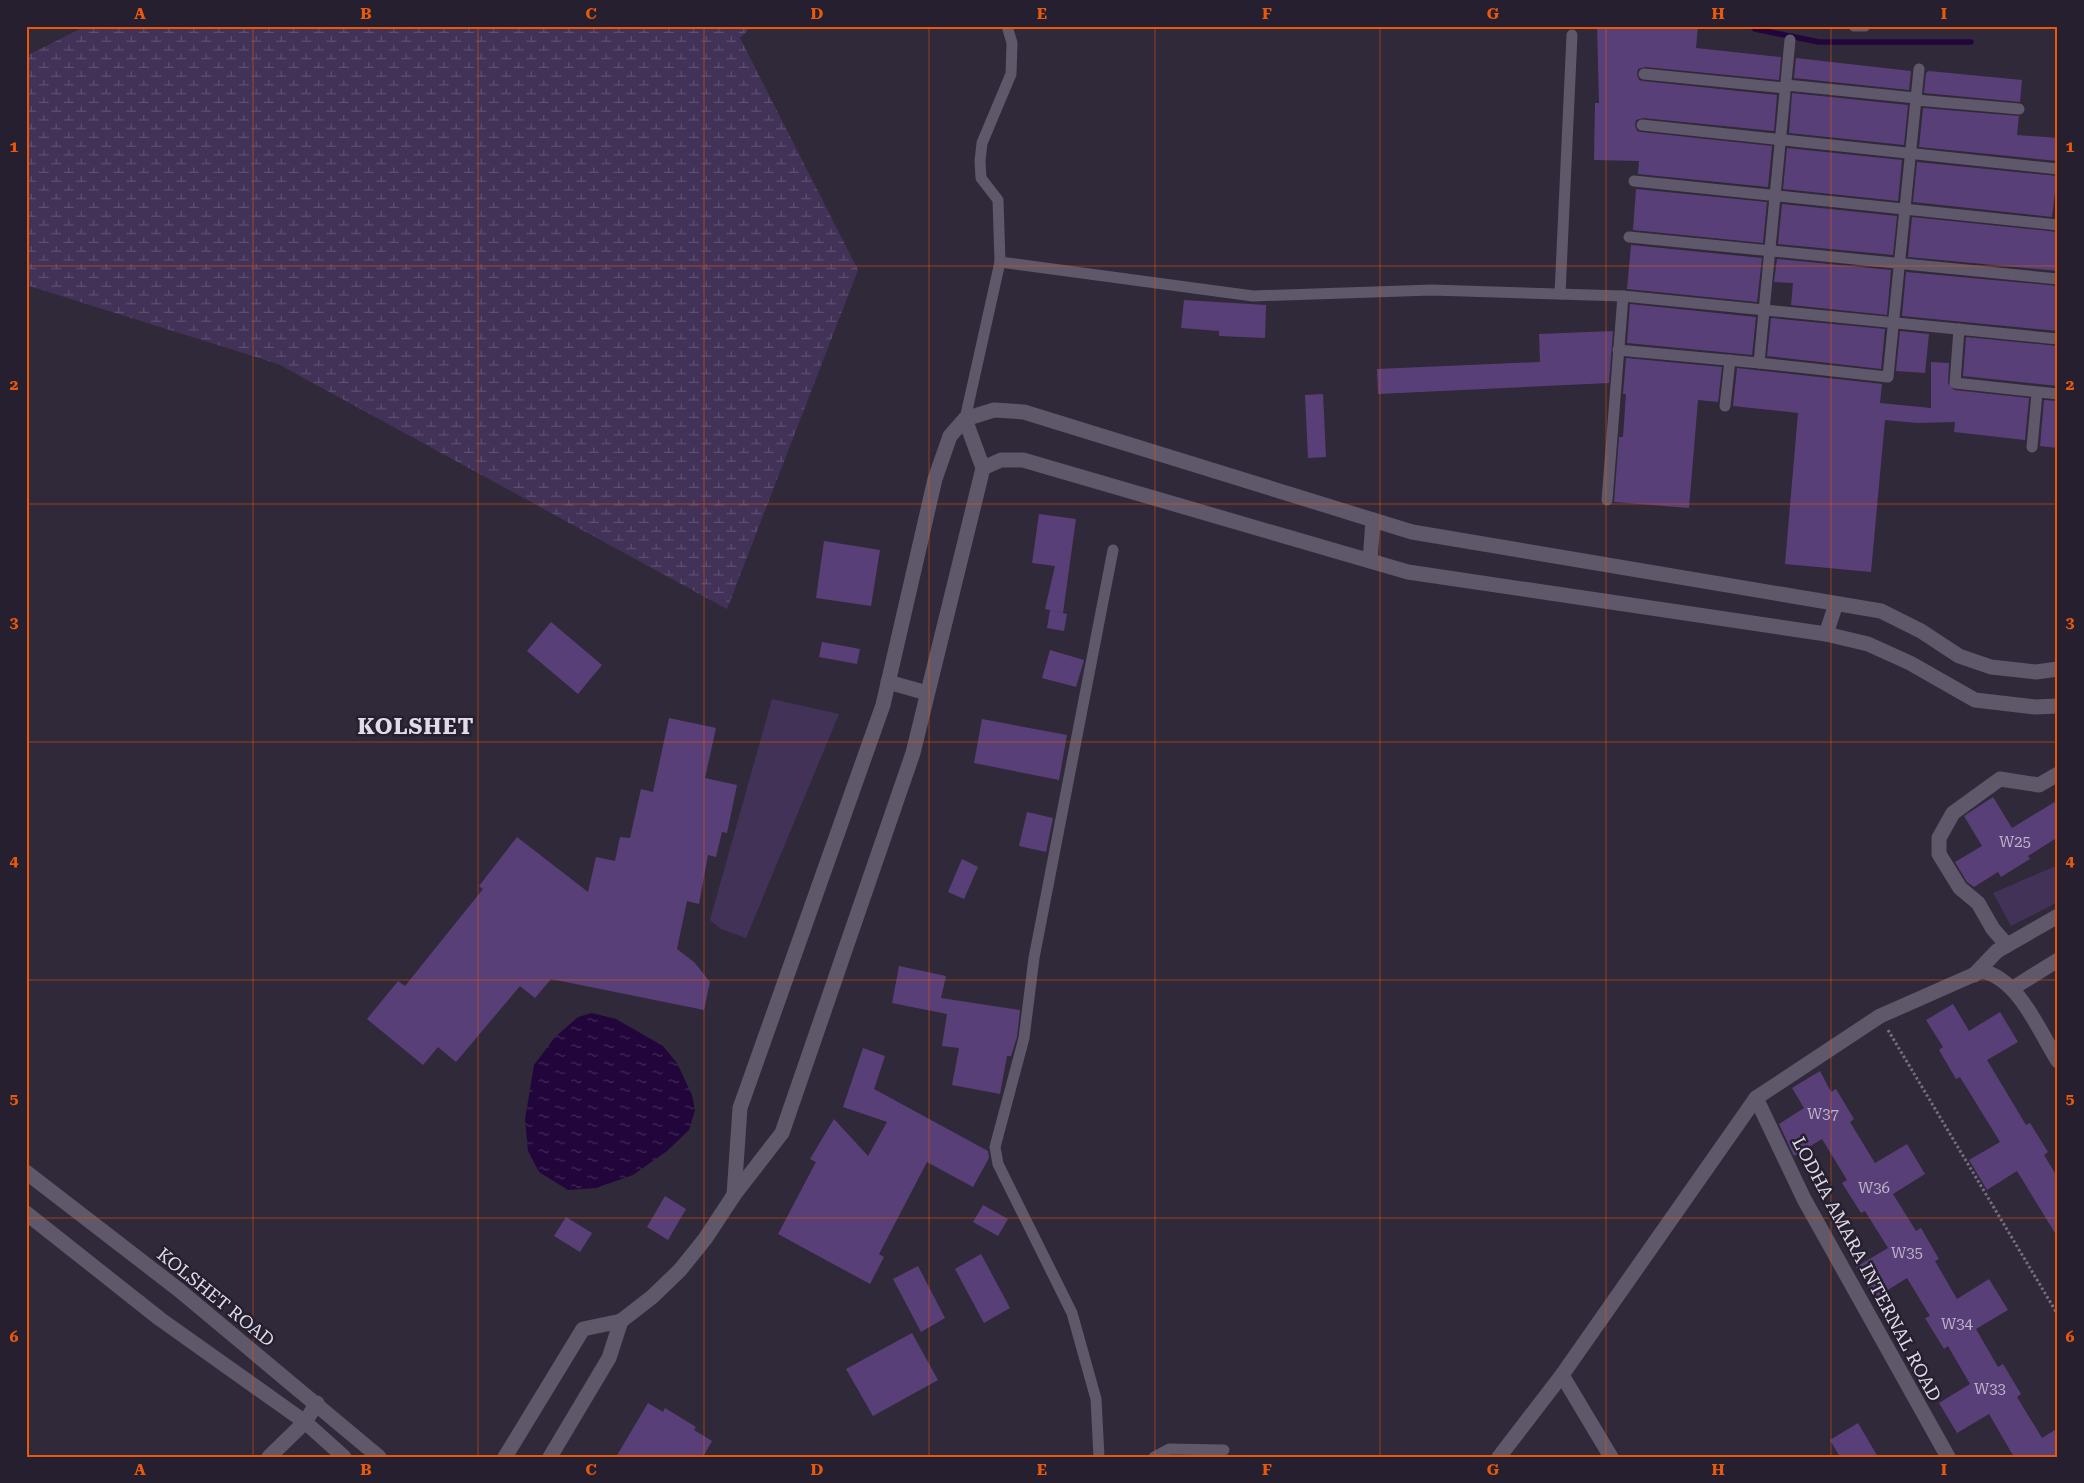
<svg xmlns="http://www.w3.org/2000/svg" width="2084" height="1483" viewBox="0 0 2084 1483" font-family="'Roboto Serif',serif">
	<defs>
		<pattern id="wetland-marsh" width="20" height="14" patternUnits="userSpaceOnUse" patternTransform="scale(1.25)"><rect width="20" height="14" fill="#423258"/><path d="M1 5h8M5 5V1M11 12h8M15 12V8" fill="none" stroke="#5d4f70"/></pattern>
		<pattern id="water-ripples" width="26" height="14" patternUnits="userSpaceOnUse" patternTransform="scale(1.25)"><rect width="26" height="14" fill="#22063b"/><path d="M2 4q2-2 4 0t4 0M15 11q2-2 4 0t4 0" fill="none" stroke="#422a57"/></pattern>
	</defs>
	<rect width="100%" height="100%" fill="#302939"/>
	<path fill="url(#wetland-marsh)" d="M86,26H752L740,38L858,270L727,609L278,364L26,285V56Z"/>
	<g fill="#423258">
		<path d="M772,699L839,714L746,938L721,929L710,920Z"/>
		<path d="M2058,865V902L2011,926L1993,893Z"/>
	</g>
	<path fill="url(#water-ripples)" d="M592,1013L616,1019L663,1046L677,1063L692,1095L695,1110L689,1130L667,1151L633,1175L596,1188L568,1190L539,1172L528,1151L525,1119L534,1065L555,1037L578,1017Z"/>
	<g fill="none" stroke-linecap="round" stroke-linejoin="round">
		<path stroke="#22063b" stroke-width="5.5" d="M1752,26L1755,29L1819,42H1971"/>
	</g>
	<g fill="#593f78">
		<path d="M1597,26H1698L1696,48L1781,57L1779,80L1645,67L1638,69L1637,74L1639,80L1643,81L1777,95L1774,131L1643,118L1636,120L1635,125L1637,131L1641,132L1772,146L1768,187L1638,174L1639,161L1594,160L1595,103H1599Z"/>
		<path d="M1796,58L1911,71L1909,90L1794,78Z"/>
		<path d="M1929,71L2022,80L2020,102L1924,93L1926,73Z"/>
		<path d="M1792,93L1908,105L1904,145L1789,133Z"/>
		<path d="M1923,108L2019,116L2017,135L2058,138V161L1919,147Z"/>
		<path d="M1787,148L1902,160L1898,201L1783,189Z"/>
		<path d="M1917,162L2057,176L2052,217L1913,202Z"/>
		<path d="M1636,189L1767,202L1763,243L1633,230Z"/>
		<path d="M1782,204L1897,216L1893,255L1778,244Z"/>
		<path d="M1912,217L2058,232V271L1908,257Z"/>
		<path d="M1631,245L1762,258L1757,302L1627,289Z"/>
		<path d="M1777,259L1891,270L1887,315L1791,305L1793,283L1774,282Z"/>
		<path d="M1906,272L2058,286V331L1902,316Z"/>
		<path d="M1184,300L1266,305L1265,338L1219,336V331L1181,328Z"/>
		<path d="M1630,304L1756,317L1752,355L1627,343Z"/>
		<path d="M1771,318L1885,329L1881,369L1767,356Z"/>
		<path d="M1613,331L1609,383L1378,394L1377,369L1540,362L1539,334Z"/>
		<path d="M1900,331L1929,334L1925,373L1896,371Z"/>
		<path d="M1966,337L2058,346V386L1963,376Z"/>
		<path d="M1626,358L1722,367L1718,402L1698,400L1689,508L1614,502L1619,437H1623L1626,394H1623Z"/>
		<path d="M1931,362L1949,363L1948,383L1954,390L2029,398L2025,440L1954,432L1955,422L1917,423L1885,420L1871,572L1785,564L1798,413L1733,406L1737,368L1882,384L1880,403L1931,408Z"/>
		<path d="M1323,394L1326,457L1308,458L1305,395Z"/>
		<path d="M2044,400L2058,401V448L2040,446Z"/>
		<path d="M1039,514L1076,519L1063,613L1045,609L1055,566L1032,563Z"/>
		<path d="M824,541L880,550L871,606L816,598Z"/>
		<path d="M1050,610L1067,614L1064,631L1047,628Z"/>
		<path d="M551,622L602,665L578,694L527,651Z"/>
		<path d="M822,642L860,649L857,664L819,657Z"/>
		<path d="M1050,650L1084,660L1076,687L1042,678Z"/>
		<path d="M669,718L716,728L705,778L737,785L727,833L722,832L716,857L708,855L699,904L687,901L677,949L694,962L710,982L704,1010L551,979L535,998L520,986L456,1062L438,1047L423,1065L367,1019L398,981L405,986L483,889L479,886L517,837L588,892L596,857L615,861L620,837L630,838L641,789L653,792Z"/>
		<path d="M982,719L1067,735L1059,780L974,763Z"/>
		<path d="M1993,797L2012,828L2058,800V837L2028,856L2030,859L2001,877L1998,872L1974,887L1967,882L1955,862L1982,846L1964,816Z"/>
		<path d="M1027,812L1053,818L1046,852L1019,846Z"/>
		<path d="M962,859L978,867L964,899L948,892Z"/>
		<path d="M899,966L946,976L941,998L1020,1010L1017,1037L1011,1056H1007L1000,1094L952,1085L959,1048L942,1046L947,1014L892,1003Z"/>
		<path d="M1953,1004L1969,1031L2000,1012L2018,1042L1987,1060L2026,1125L2030,1123L2048,1152L2044,1155L2058,1178V1238L2017,1171L1987,1190L1969,1160L2000,1142L1960,1077L1956,1079L1939,1050L1943,1047L1926,1020Z"/>
		<path d="M863,1048L885,1056L874,1089L988,1151L989,1158L973,1187L927,1162L879,1254L884,1257L870,1284L778,1234L816,1162L810,1159L834,1119L868,1156L887,1122L843,1107Z"/>
		<path d="M1820,1071L1831,1092L1836,1089L1854,1119L1850,1122L1875,1163L1907,1144L1925,1174L1893,1194L1916,1231L1921,1228L1939,1259L1935,1261L1957,1299L1989,1279L2008,1310L1976,1329L1998,1367L2003,1364L2021,1394L2017,1397L2042,1438L2058,1428V1457H2014L1989,1414L1957,1433L1939,1403L1970,1384L1948,1346L1944,1349L1925,1318L1930,1316L1907,1278L1875,1298L1856,1267L1888,1248L1865,1211L1861,1213L1842,1183L1847,1180L1822,1139L1794,1156L1779,1124L1804,1108L1792,1088Z"/>
		<path d="M665,1196L686,1209L668,1240L647,1227Z"/>
		<path d="M983,1205L1008,1219L998,1236L973,1222Z"/>
		<path d="M566,1217L592,1233L580,1252L554,1236Z"/>
		<path d="M981,1254L1010,1308L984,1323L955,1269Z"/>
		<path d="M918,1266L945,1318L921,1332L893,1279Z"/>
		<path d="M912,1333L938,1380L873,1416L846,1369Z"/>
		<path d="M648,1403L663,1412L665,1408L696,1427L694,1430L712,1441L703,1457H616Z"/>
		<path d="M1858,1423L1878,1457H1840L1830,1440Z"/>
	</g>
	<g fill="none" stroke-linecap="round" stroke-linejoin="round">
		<path stroke="#756f7d" stroke-width="3" stroke-dasharray="2.5 2.5" stroke-linecap="butt" d="M1888,1030L2058,1315"/>
		<g stroke="#5f576a" stroke-width="11">
			<path d="M1007,26L1012,43L1011,74L982,143L980,161L981,178L998,200L1000,262L1253,296L1432,290L1623,296L2058,339"/>
			<path d="M1854,26H1865"/>
			<path d="M1790,40L1759,363L1888,377L1919,69"/>
			<path d="M1644,74L1785,88"/>
			<path d="M1786,85L1916,98"/>
			<path d="M1916,100L2019,109"/>
			<path d="M1642,125L2058,169"/>
			<path d="M1634,181L2058,225"/>
			<path d="M1629,237L2058,279"/>
			<path d="M1560,294L1572,35"/>
			<path d="M1959,329L1955,383L2058,394"/>
			<path d="M1618,350L1759,363"/>
			<path d="M1725,406L1730,360"/>
			<path d="M965,419L1000,262"/>
			<path d="M2032,447L2037,393"/>
			<path d="M1607,500L1623,296"/>
			<path d="M1099,1457L1096,1399L1072,1313L998,1164L995,1147L1024,1038L1034,958L1113,550"/>
			<path d="M1154,1457L1169,1449L1224,1450"/>
		</g>
		<g stroke="#5f576a" stroke-width="15">
			<path d="M965,419L983,468"/>
			<path d="M1370,561L1373,520"/>
			<path d="M1826,634L1836,604"/>
			<path d="M888,682L927,693"/>
			<path d="M2007,945L1993,929L1978,903L1960,888L1939,854V838L1953,813L2000,779L2039,785L2058,774"/>
			<path d="M1974,975L1997,951L2058,916"/>
			<path d="M2013,988L2058,960"/>
			<path d="M1756,1098L1804,1199L1948,1457"/>
			<path d="M734,1195L740,1108L883,705L935,479L950,436L965,419L994,410L1024,412L1412,532L1881,611L1921,631L1959,656L1991,667L2036,672L2058,669"/>
			<path d="M1562,1375L1611,1457"/>
			<path d="M269,1457L305,1422L317,1403"/>
			<path d="M505,1457L583,1329L621,1321L652,1297L680,1270L705,1239L734,1195L782,1133L913,753L983,468L1001,460H1023L1408,572L1826,634L1868,644L1910,663L1975,700L2035,707L2058,706"/>
			<path d="M550,1457L609,1358L621,1321"/>
			<path d="M1499,1457L1562,1375L1756,1098L1880,1016L1982,971C2019,979 2039,1031 2058,1061"/>
		</g>
		<g stroke="#5f576a" stroke-width="15">
			<path d="M26,1172L179,1290L379,1457"/>
			<path d="M26,1213L160,1319L305,1422L344,1457"/>
		</g>
	</g>
	<path fill="none" stroke="#e8590c" stroke-width="1" stroke-opacity="0.55" d="M253,26V1457M478,26V1457M704,26V1457M929,26V1457M1155,26V1457M1380,26V1457M1606,26V1457M1831,26V1457M26,266H2058M26,504H2058M26,742H2058M26,980H2058M26,1218H2058"/>
	<g text-anchor="middle" dominant-baseline="central" stroke-width="5" stroke-linejoin="round" paint-order="stroke">
		<g font-size="15" fill="#beb5cb">
			<text x="2015" y="842">W25</text>
			<text x="1823" y="1114">W37</text>
			<text x="1874" y="1188">W36</text>
			<text x="1907" y="1253">W35</text>
			<text x="1957" y="1324">W34</text>
			<text x="1990" y="1389">W33</text>
		</g>
		<g font-size="18" fill="#e0dce7" stroke="#261f2f">
			<text transform="translate(1867 1269) rotate(62)">LODHA AMARA INTERNAL ROAD</text>
			<text transform="translate(216 1297) rotate(39)">KOLSHET ROAD</text>
		</g>
		<g font-size="22" font-weight="bold" letter-spacing="1" fill="#e0dce7" stroke="#261f2f">
			<text x="416" y="726">KOLSHET</text>
		</g>
	</g>
	<rect width="2084" height="1483" fill="none" stroke="#261f2f" stroke-width="55"/>
	<rect x="28" y="28" width="2028" height="1428" fill="none" stroke="#e8590c" stroke-width="2"/>
	<g font-size="16" text-anchor="middle" font-weight="bold" fill="#e8590c">
		<text x="140" y="19">A</text>
		<text x="366" y="19">B</text>
		<text x="591" y="19">C</text>
		<text x="817" y="19">D</text>
		<text x="1042" y="19">E</text>
		<text x="1267" y="19">F</text>
		<text x="1493" y="19">G</text>
		<text x="1718" y="19">H</text>
		<text x="1944" y="19">I</text>
		<text x="14" y="152">1</text>
		<text x="2070" y="152">1</text>
		<text x="14" y="390">2</text>
		<text x="2070" y="390">2</text>
		<text x="14" y="628">3</text>
		<text x="2070" y="628">3</text>
		<text x="14" y="866">4</text>
		<text x="2070" y="866">4</text>
		<text x="14" y="1104">5</text>
		<text x="2070" y="1104">5</text>
		<text x="14" y="1342">6</text>
		<text x="2070" y="1342">6</text>
		<text x="140" y="1475">A</text>
		<text x="366" y="1475">B</text>
		<text x="591" y="1475">C</text>
		<text x="817" y="1475">D</text>
		<text x="1042" y="1475">E</text>
		<text x="1267" y="1475">F</text>
		<text x="1493" y="1475">G</text>
		<text x="1718" y="1475">H</text>
		<text x="1944" y="1475">I</text>
	</g>
</svg>
